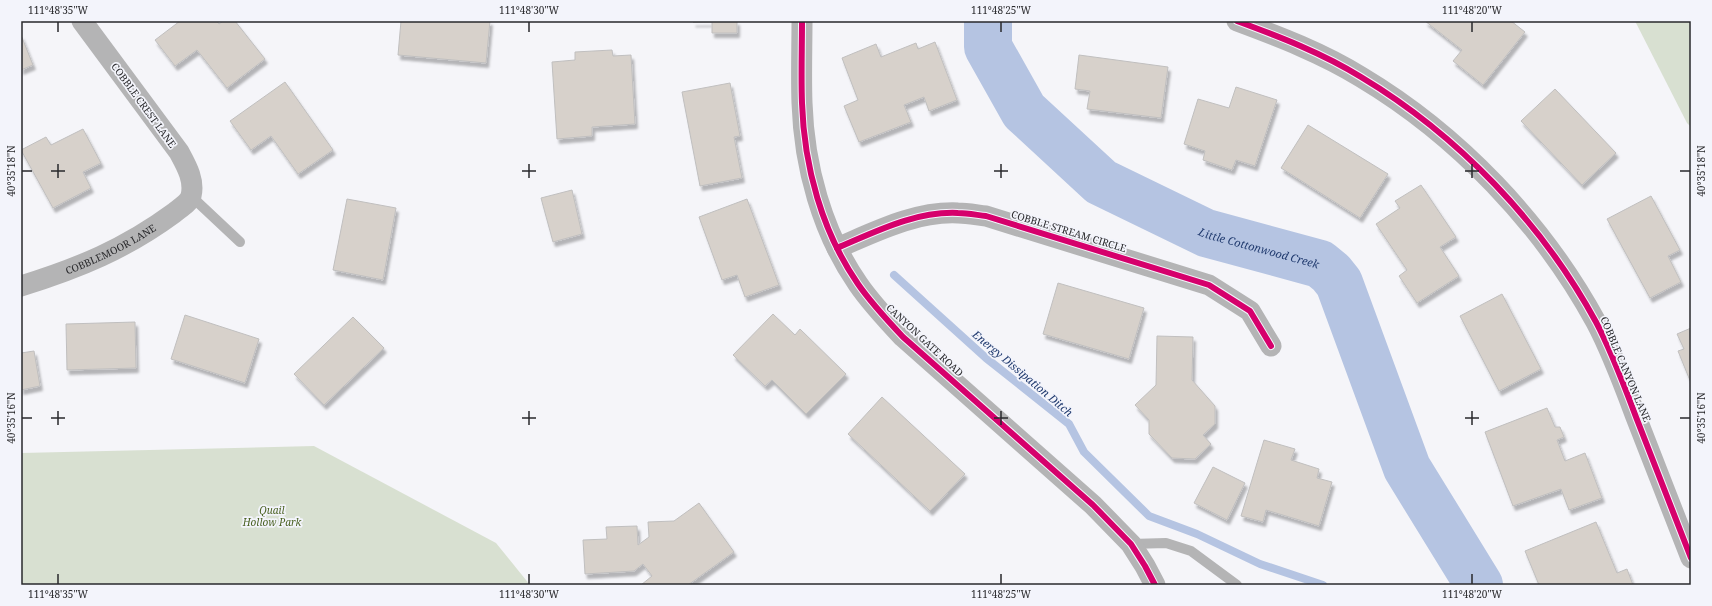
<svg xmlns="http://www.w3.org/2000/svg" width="1712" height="606" viewBox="0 0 1712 606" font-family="'Noto Serif',serif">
	<defs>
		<filter id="shadow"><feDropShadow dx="2.5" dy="4.5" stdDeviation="1" flood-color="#0004"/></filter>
	</defs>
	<rect width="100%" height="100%" fill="#f5f5f9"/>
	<g fill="#d8e0d1">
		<path d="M1635,21H1691V127L1687,123Z"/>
		<path d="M314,446L496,543L530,585H21V453Z"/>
	</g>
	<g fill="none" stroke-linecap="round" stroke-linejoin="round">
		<path stroke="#b5c4e2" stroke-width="8" d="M894,275L986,358L1069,424L1084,452L1149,516L1197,534L1260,564L1323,585"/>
		<path stroke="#b5c4e2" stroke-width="48" id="s1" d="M988,21V47L1024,111L1101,182L1206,233L1320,264L1331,273L1339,283L1407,468L1479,585"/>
	</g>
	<g fill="#d7d1cb" stroke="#c0bfbf" filter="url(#shadow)">
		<path d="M180,21H217L219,24L223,21H235L265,59L227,88L197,50L175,66L155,40Z"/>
		<path d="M401,21H490L486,63L398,55Z"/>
		<path d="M737,21V33H712V22H693Z"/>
		<path d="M1425,21H1511L1525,32L1483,85L1453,61L1462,50Z"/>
		<path d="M21,35L33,65L21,70Z"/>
		<path d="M935,42L957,100L929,111L924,97L904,105L911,122L859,142L844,106L858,100L842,58L876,44L881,57L916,43L918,49Z"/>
		<path d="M612,50L613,56L631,55L635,124L592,127V136L557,139L552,62L575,60V52Z"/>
		<path d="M1079,55L1168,67L1161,118L1087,109L1090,91L1075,89Z"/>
		<path d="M285,82L333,150L298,174L271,136L251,150L230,121Z"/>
		<path d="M730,83L740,136L734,137L742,178L700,186L682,92Z"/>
		<path d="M1236,87L1277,100L1255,166L1236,160L1232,170L1203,160L1205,151L1184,144L1198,99L1229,108Z"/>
		<path d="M1555,89L1616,153L1582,185L1521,121Z"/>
		<path d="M1308,125L1388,174L1360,218L1281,168Z"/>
		<path d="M83,129L101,163L83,172L91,188L53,208L21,150L46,137L51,145Z"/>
		<path d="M1421,185L1456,237L1440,247L1459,276L1417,303L1399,276L1407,270L1376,224L1400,208L1395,201Z"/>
		<path d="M572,190L582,234L553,242L541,198Z"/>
		<path d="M1651,196L1680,250L1668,256L1681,282L1650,298L1607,219Z"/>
		<path d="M347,199L396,208L383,280L333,270Z"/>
		<path d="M747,199L779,285L745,297L737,275L722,280L699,217Z"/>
		<path d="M1058,283L1144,308L1129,359L1043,334Z"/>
		<path d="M1502,294L1541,369L1499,391L1460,316Z"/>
		<path d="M773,314L795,335L800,329L846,374L806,414L772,380L765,386L733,355Z"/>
		<path d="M185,315L259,339L245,383L171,359Z"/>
		<path d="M353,317L384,348L324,405L294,374Z"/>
		<path d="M135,322L136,368L67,370L66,324Z"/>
		<path d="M1691,328V383L1678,351L1684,349L1677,334Z"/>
		<path d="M1157,336L1193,337L1192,380L1215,406V424L1203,435L1211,444L1195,459L1172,458L1149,434V420L1135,405L1156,385Z"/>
		<path d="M34,351L40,386L21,390V353Z"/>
		<path d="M882,397L965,474L930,511L848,434Z"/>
		<path d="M1547,408L1555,427H1560L1564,437L1557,440L1565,461L1585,453L1602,498L1569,510L1561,489L1513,506L1485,432Z"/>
		<path d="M1264,440L1295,449L1291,460L1319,469L1317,478L1332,482L1319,526L1266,510L1263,522L1241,516Z"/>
		<path d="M1213,467L1245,483L1227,520L1194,503Z"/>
		<path d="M699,503L734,552L688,585H641L652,576L643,564L634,571L585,574L583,540L607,539L606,527L637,526L638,545L649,537L648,522L674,521Z"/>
		<path d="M1596,522L1617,573L1627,569L1633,585H1539L1525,551Z"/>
	</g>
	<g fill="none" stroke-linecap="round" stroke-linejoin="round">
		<g stroke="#b4b4b5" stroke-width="10">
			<path d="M191,196L240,242"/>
			<path d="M1131,544L1166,543L1191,551L1237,585"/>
		</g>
		<g stroke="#b4b4b5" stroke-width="21">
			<path d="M802,21C802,48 801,76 802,103C804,166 822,232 858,284C871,303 887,320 903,337L1093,505L1131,544L1145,566L1155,585"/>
			<path d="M1237,21C1280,37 1322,53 1361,77C1458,135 1542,223 1596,322C1612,352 1624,385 1636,417C1654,464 1673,511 1691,558"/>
			<path d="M837,248C875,232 915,211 958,213C967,213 977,215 986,216L1209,285L1250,311L1271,346"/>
			<path id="s2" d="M21,286C79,268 125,249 174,213C180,208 189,203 191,196C195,180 186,165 179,152L82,21"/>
		</g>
		<g stroke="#f3f4fb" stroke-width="8">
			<g id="cycleway">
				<path d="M802,21C802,48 801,76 802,103C804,166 822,232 858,284C871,303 887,320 903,337L1093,505L1131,544L1145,566L1155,585"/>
				<path d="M1237,21C1280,37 1322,53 1361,77C1458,135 1542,223 1596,322C1612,352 1624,385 1636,417C1654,464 1673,511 1691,558"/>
				<path d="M837,248C875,232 915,211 958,213C967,213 977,215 986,216L1209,285L1250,311L1271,346"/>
			</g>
		</g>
		<use href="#cycleway" stroke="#d6006c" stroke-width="6"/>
	</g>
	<path fill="none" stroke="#29292c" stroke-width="1.5" d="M58,22V32M529,22V32M1001,22V32M1472,22V32M58,164V178M529,164V178M1001,164V178M1472,164V178M22,171H32M51,171H65M522,171H536M994,171H1008M1465,171H1479M1680,171H1690M58,411V425M529,411V425M1001,411V425M1472,411V425M22,418H32M51,418H65M522,418H536M994,418H1008M1465,418H1479M1680,418H1690M58,574V584M529,574V584M1001,574V584M1472,574V584"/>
	<g text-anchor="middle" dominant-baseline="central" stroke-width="3.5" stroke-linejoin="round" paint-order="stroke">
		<g font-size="10" fill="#29292c" stroke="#f3f4fb">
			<text transform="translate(144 105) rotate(54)">COBBLE CREST LANE</text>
			<text transform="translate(1069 231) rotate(17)">COBBLE STREAM CIRCLE</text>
			<text stroke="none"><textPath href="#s2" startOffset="97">COBBLEMOOR LANE</textPath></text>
			<text transform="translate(925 340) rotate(43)">CANYON GATE ROAD</text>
			<text transform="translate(1626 369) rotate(67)">COBBLE CANYON LANE</text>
		</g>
		<g font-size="10" font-style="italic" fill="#496121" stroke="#f3f4fb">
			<text x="272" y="510">Quail<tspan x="272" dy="12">Hollow Park</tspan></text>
		</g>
		<g font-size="11" font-style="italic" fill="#213b6f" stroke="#f3f4fb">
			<text stroke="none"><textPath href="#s1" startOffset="376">Little Cottonwood Creek</textPath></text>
			<text transform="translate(1023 373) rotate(40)">Energy Dissipation Ditch</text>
		</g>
	</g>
	<rect width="1712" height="606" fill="none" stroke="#f3f4fb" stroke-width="44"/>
	<rect x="22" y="22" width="1668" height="562" fill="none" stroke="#29292c" stroke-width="1.5"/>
	<g font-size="10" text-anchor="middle" fill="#29292c">
		<text x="58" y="14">111°48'35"W</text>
		<text x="529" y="14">111°48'30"W</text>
		<text x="1001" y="14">111°48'25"W</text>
		<text x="1472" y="14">111°48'20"W</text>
		<text transform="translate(11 171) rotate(-90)" y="4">40°35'18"N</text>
		<text transform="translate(1701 171) rotate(-90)" y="4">40°35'18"N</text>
		<text transform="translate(11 418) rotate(-90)" y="4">40°35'16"N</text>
		<text transform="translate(1701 418) rotate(-90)" y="4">40°35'16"N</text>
		<text x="58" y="598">111°48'35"W</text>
		<text x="529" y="598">111°48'30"W</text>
		<text x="1001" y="598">111°48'25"W</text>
		<text x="1472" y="598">111°48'20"W</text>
	</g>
</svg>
